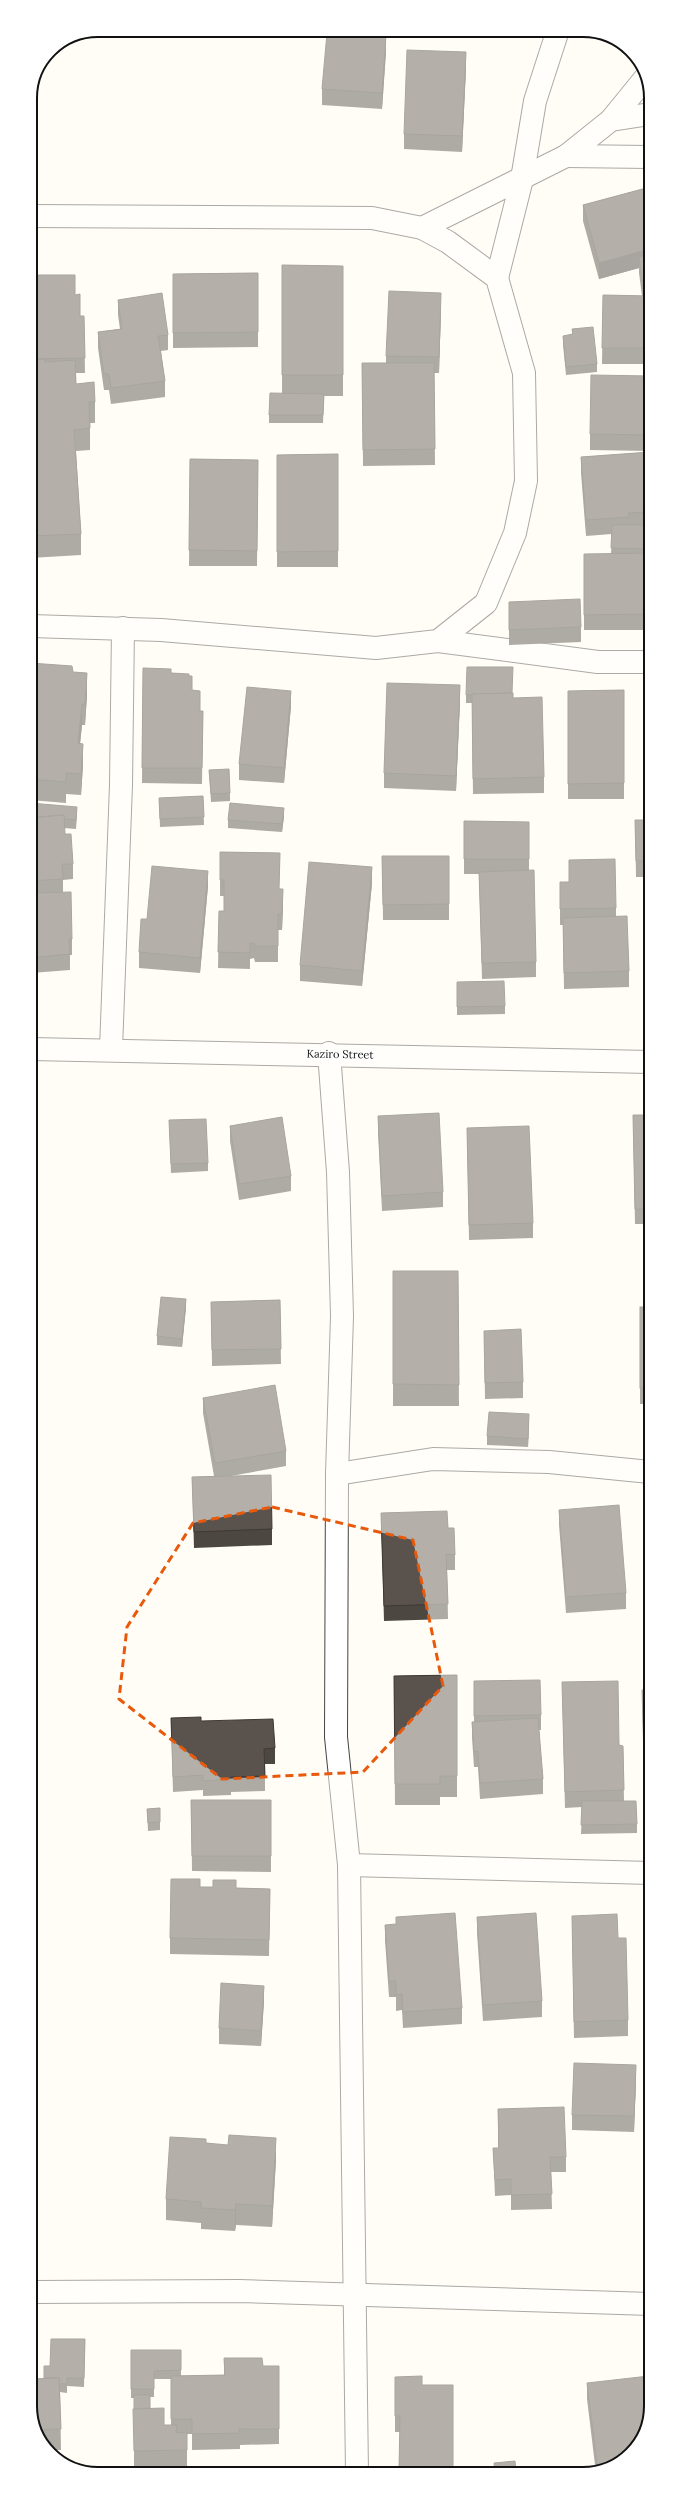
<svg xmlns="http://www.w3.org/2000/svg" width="681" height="2504" viewBox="0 0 681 2504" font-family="Lora,serif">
	<rect width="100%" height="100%" fill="#fffdf5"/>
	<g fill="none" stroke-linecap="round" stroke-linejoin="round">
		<g stroke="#444" stroke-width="24">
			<g id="minor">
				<path d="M611,120L650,114"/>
				<path d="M566,156L650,157"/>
				<path d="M30,216L372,218L422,228L448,242L497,278L524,373L526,481L515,533L486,603L438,641L376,648L161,630L30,626"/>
				<path d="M422,228L566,156L611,120L646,77"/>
				<path d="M497,278L522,179L535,101L558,30"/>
				<path d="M438,641L598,662H650"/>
				<path d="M31,1049L650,1062"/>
				<path d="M111,1049L121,785L123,628"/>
				<path d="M329,1053L338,1172L342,1316L337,1474L336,1737L349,1865L357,2473"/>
				<path d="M337,1474L433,1459L549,1462L650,1472"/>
				<path d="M349,1865L651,1873"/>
				<path d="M31,2292L239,2291L651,2304"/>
			</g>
		</g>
		<use href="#minor" stroke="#fff" stroke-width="22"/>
	</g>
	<g fill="#4d4742" fill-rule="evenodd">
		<path d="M386,51L382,109L322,105V89Z"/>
		<path d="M466,68L462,152L404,149V134Z"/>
		<path d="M650,187V364H602L603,295L642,296L639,273V268L599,279L583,221V205Z"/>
		<path d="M282,265L343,266V396H324L323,423H269V415L282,394Z"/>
		<path d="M258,273V347L173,348V274Z"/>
		<path d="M30,275L75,295L80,316H84L85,373H76V384L95,402V423H90V450L76,451L81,534V555L30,558Z"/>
		<path d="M118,300L168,335V350L161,351L165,381V397L111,404L109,390H104L98,348V332L120,329L118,315Z"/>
		<path d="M441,308L439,373H434L435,465L363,466L362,363H386V356Z"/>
		<path d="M572,329L597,364V372L566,375L563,344V336L572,335Z"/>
		<path d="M650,376V451L590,450V434Z"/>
		<path d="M650,452V630H584V554H611L612,534L586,536L581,473V457Z"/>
		<path d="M338,454V567H277V455Z"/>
		<path d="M190,459L258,460L257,566H189Z"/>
		<path d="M509,602L581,627V642L509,645Z"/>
		<path d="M30,663L73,672L87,695L85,725H82L80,743L83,765L81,795L66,794V803L30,800Z"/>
		<path d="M143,668L189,676L192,690L200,711H203L202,784L142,783Z"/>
		<path d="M624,690V799H568V691Z"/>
		<path d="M512,693L513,698L544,777V793L473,794L472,703H466V695Z"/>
		<path d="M460,701L456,791L384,788V773Z"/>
		<path d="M291,706L284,783L239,780V764Z"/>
		<path d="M209,770L230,793V801L211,802Z"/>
		<path d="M203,796L204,825L160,827L159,798Z"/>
		<path d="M30,803L77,816L76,829L64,828L65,834L73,864V879L63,880V892L72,939V955H70V970L31,973Z"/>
		<path d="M284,816L282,832L228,828V820Z"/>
		<path d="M635,820H650V877H636Z"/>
		<path d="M464,821L529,822V870L536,962V977L482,979L479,874H464Z"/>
		<path d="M220,852L280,853L279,889L283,905L282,930H278V962H255L254,958L250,959V969L218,968L219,911H224V896H220Z"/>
		<path d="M382,856H449V920H383Z"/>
		<path d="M560,882L616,908V916L629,971V987L564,989L563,925H560Z"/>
		<path d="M372,883L362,986L300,981V965Z"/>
		<path d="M650,884V983L644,982V967Z"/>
		<path d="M208,886L200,973L139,968V952L147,919Z"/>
		<path d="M457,982L505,1006V1014L457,1015Z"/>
		<path d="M633,1115H650V1224H635Z"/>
		<path d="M378,1116L443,1192V1207L382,1211L378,1132Z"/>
		<path d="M169,1120L208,1163V1171L171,1173Z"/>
		<path d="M230,1126L291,1176V1191L239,1200L230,1141Z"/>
		<path d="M467,1128L533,1223V1238L469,1240Z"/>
		<path d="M393,1271H458L459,1406H393Z"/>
		<path d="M280,1300L281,1364L212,1366L211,1302Z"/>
		<path d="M186,1307L182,1347L157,1345V1336Z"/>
		<rect x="640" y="1307" width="10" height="97"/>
		<path d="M484,1331L523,1382V1398L485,1399Z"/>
		<path d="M203,1398L286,1451V1466L231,1476L272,1529V1545L194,1548L192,1477L214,1476L203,1413Z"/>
		<path d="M529,1422L528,1447L487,1445V1436Z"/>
		<path d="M559,1510L626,1593V1609L566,1613L559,1525Z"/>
		<path d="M381,1513L448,1528L455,1555V1570H447L448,1619L384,1621Z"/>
		<path d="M651,1573V1638L644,1637V1621Z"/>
		<path d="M457,1675V1797H440V1805H395L394,1676Z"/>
		<path d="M474,1681L541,1715V1730H539L543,1779V1794L480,1799L478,1767H474L472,1737V1722H474Z"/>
		<path d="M562,1682L619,1745L623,1746L624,1801L637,1824V1833L581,1834L582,1807L565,1808Z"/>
		<path d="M642,1690H651V1808H645Z"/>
		<path d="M171,1718L201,1721L275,1748V1764H265V1791L231,1792V1795L203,1796V1790L173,1792Z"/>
		<path d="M191,1800H271V1872L192,1871Z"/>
		<path d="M160,1808V1830L148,1831L147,1809Z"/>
		<path d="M200,1887L270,1889L269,1956L170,1954V1938Z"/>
		<path d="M648,1897H651V2068L646,2069V2001H651Z"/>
		<path d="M572,1916L618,1938L628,2020V2036L574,2038Z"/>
		<path d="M477,1917L542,2001V2017L483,2021L477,1933Z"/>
		<path d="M385,1925L462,2008V2024L403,2028L402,2010L396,2011V1997H389L385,1940Z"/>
		<path d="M264,2001L261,2046L219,2044V2028Z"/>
		<path d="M636,2080L634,2132L572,2130V2115Z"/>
		<path d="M498,2109L566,2157V2172H551L552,2209L511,2210V2195L495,2196L493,2148H498Z"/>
		<path d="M206,2143L276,2159L272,2227L236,2225L235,2231L201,2229V2223L166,2220V2199Z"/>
		<path d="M85,2339L84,2387L67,2386V2393L60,2392L61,2450H49L31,2420L44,2378L50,2366Z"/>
		<path d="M131,2350H181V2376L224,2375V2358L263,2366H279V2444L240,2445V2449L192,2450V2434H187V2466L134,2467V2398H131ZM154,2379H171V2425H164L150,2408V2397H154Z"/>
		<path d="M395,2377L422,2385H453V2473H399L400,2432H395Z"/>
		<path d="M587,2383L634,2451L597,2473H596L587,2399Z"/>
	</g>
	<g fill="#3f3936">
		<path d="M386,35V51L382,109V93Z"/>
		<path d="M466,52V68L462,152V136Z"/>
		<path d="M650,249V265L639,257V268L599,279V263Z"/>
		<path d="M441,293V308L439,373V357Z"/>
		<path d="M87,673V695L85,725V704Z"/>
		<path d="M460,685V701L456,791V776Z"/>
		<path d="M291,691V706L284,783V768Z"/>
		<path d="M82,704V725L78,764V743Z"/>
		<path d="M83,744V765L81,795V774Z"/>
		<path d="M284,808V816L282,832V824Z"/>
		<path d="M372,867V883L362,986V971Z"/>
		<path d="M208,871V886L200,973V958Z"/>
		<path d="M283,889V905L282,930V914Z"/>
		<path d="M186,1299V1307L182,1347V1339Z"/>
		<path d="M529,1414V1422L528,1447V1439Z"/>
		<path d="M264,1986V2001L261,2046V2031Z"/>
		<path d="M636,2065V2080L634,2132V2116Z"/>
		<path d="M276,2138V2159L272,2227V2206Z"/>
		<path d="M236,2204V2225L235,2231V2210Z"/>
	</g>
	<g fill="#5a524d" stroke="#3f3936">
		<path d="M344,32L386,35L382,93L322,89L327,33Z"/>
		<path d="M407,50L466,52L462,136L404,134Z"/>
		<path d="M650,187V249L599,263L583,205Z"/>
		<path d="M650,256V286L643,287L639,257Z"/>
		<path d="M282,265L343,266V375H282Z"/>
		<path d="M258,273V332L173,333V274Z"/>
		<path d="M30,275H75V295L80,294V316H84L85,358L30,359Z"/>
		<path d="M389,291L441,293L439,357L386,356Z"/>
		<path d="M162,293L168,335L158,336L165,381L111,388L109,374H104L98,332L122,329L118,300Z"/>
		<path d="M603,295L650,296V348H602Z"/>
		<path d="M593,327L597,364L566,367L563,336L573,334L572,329Z"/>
		<path d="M45,359V362L75,360L76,384L94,382L95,402H89L90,428L74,430L81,534L30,536V360Z"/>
		<path d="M362,363H434L435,449L363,450Z"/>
		<path d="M591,375L650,376V435L590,434Z"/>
		<path d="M270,393L324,394L323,415H269Z"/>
		<path d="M650,452V512L628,513L629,517L586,520L581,457Z"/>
		<path d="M338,454V551L277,552V455Z"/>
		<path d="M190,459L258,460L257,551L189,550Z"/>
		<path d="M612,525H650V549L611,548Z"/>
		<path d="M650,553V614L584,615V554Z"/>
		<path d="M580,599L581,627L509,630V602Z"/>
		<path d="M30,663L72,666L73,672L87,673L85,704H82L78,743L83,744L81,774L66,773V782L30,779Z"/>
		<path d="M467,667H513L512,693L472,694V695H466Z"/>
		<path d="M143,668L171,669V673L189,674V676H192V690L200,691V711H203L202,768H142Z"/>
		<path d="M387,683L460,685L456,776L384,773Z"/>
		<path d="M247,687L291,691L284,768L239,764Z"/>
		<path d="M624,690V783L568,784V691Z"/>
		<path d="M513,693V698L542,697L544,777L473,779L472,694Z"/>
		<path d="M648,697H650V783Z"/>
		<path d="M229,769L230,793L211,794L209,770Z"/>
		<path d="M203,796L204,817L160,819L159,798Z"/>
		<path d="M30,803L77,807L76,820L64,819V815L37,817H30Z"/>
		<path d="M230,803L284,808L282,824L228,820Z"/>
		<path d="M64,815L65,834H71L73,864H62L63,879L30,881V818Z"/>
		<path d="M635,820H650V861H636Z"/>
		<path d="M464,821L529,822V859H464Z"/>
		<path d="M220,852L280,853L279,889H283L282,914H278V946H255L254,943H250V953L218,952L219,911H224V880H220Z"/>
		<path d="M382,856H449V904L383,905Z"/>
		<path d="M615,859L616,908L560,909V882H569V860Z"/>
		<path d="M309,862L372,867L362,971L300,965Z"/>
		<path d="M152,866L208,871L200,958L139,952L141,919H147Z"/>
		<path d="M534,870L536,962L482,963L479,872Z"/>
		<path d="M646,884H650V967H644Z"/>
		<path d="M71,892L72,939H69L70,954L30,958V893Z"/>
		<path d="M627,916L629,971L564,973L563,918Z"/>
		<path d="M504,981L505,1006L457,1007V982Z"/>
		<path d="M439,1113L443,1192L382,1196L378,1116Z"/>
		<path d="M633,1115H650V1209H635Z"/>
		<path d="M282,1117L291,1176L239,1184L230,1126Z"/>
		<path d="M206,1119L208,1163L171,1164L169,1120Z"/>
		<path d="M529,1126L533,1223L469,1225L467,1128Z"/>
		<path d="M393,1271H458L459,1385L393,1384Z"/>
		<path d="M161,1297L186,1299L182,1339L157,1336Z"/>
		<path d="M280,1300L281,1349L212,1350L211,1302Z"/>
		<rect x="640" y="1307" width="10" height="81"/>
		<path d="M521,1329L523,1382L485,1383L484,1331Z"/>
		<path d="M275,1385L286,1451L215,1463L203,1398Z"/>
		<path d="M489,1412L529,1414L528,1439L487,1436Z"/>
		<path d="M271,1475L272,1529L194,1532L192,1477Z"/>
		<path d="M619,1505L626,1593L566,1597L559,1510Z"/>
		<path d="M447,1511L448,1528H454L455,1555L446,1554L448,1604L384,1606L381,1513Z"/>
		<path d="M651,1573V1622L644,1621Z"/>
		<path d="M457,1675V1776H440V1784H395L394,1676Z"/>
		<path d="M540,1680L541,1715L474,1716V1681Z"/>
		<path d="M618,1681L619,1745L623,1746L624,1790L565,1792L562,1682Z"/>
		<path d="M642,1690H651V1792H645Z"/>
		<path d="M201,1717V1721L273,1719L275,1748L264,1749L265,1776L231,1777V1779L203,1781V1775L173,1777L171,1718Z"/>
		<path d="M538,1718L543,1779L480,1783L478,1751L474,1752L472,1722Z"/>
		<path d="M191,1800H271V1856H192Z"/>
		<path d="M582,1801H636L637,1824L581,1825Z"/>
		<path d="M160,1808V1822L148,1823L147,1809Z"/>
		<path d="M171,1879H200V1887H213V1880H236V1888L270,1889L269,1940L170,1938Z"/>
		<path d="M648,1897H651V1987Z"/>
		<path d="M455,1913L462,2008L403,2012L402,1994L396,1995V1981H389L385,1925L396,1924V1917Z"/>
		<path d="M536,1913L542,2001L483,2005L477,1917Z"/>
		<path d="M617,1914L618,1938H626L628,2020L574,2022L572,1916Z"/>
		<path d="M221,1983L264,1986L261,2031L219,2028Z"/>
		<rect x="646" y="2001" width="5" height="52"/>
		<path d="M574,2063L636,2065L634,2116L572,2115Z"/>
		<path d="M564,2107L566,2157H550L552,2194L511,2195V2179L495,2180L493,2148H499L498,2109Z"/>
		<path d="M229,2135L276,2138L272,2206L236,2204L235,2210L201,2208V2202L166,2199L170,2137L206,2139V2143L228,2145Z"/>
		<path d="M51,2339H85L84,2378H67V2384H59V2378H44V2366H50Z"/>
		<path d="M131,2350H181V2370L154,2371V2389H131Z"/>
		<path d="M224,2358H262L263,2366H279V2429H239L240,2433L192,2434V2419H171V2376L225,2375Z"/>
		<path d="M422,2376V2385H453V2471H399L400,2416H395V2377Z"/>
		<path d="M649,2376L651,2390V2407L634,2451L598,2472L587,2383Z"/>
		<path d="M59,2378L61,2429L37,2430L31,2420V2379Z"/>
		<path d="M134,2395H150V2408L134,2409Z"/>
		<path d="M164,2408V2425H177L176,2433L187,2432V2450L134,2451L133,2409Z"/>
		<path d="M515,2461L516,2473H495L494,2463Z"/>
	</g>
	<path d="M0 0H681V2504H0ZM272,1507L413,1540L443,1686L363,1772L222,1779L119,1699L127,1627L193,1523Z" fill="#fffdf5" fill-opacity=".55" fill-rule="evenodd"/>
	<path fill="none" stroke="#e8590c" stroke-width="3" stroke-dasharray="8 5" stroke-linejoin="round" d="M272,1507L413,1540L443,1686L363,1772L222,1779L119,1699L127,1627L193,1523Z"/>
	<g text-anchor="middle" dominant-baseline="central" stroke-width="4" stroke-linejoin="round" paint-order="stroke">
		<g font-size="11" fill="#111" stroke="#fff">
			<text transform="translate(340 1054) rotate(1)">Kaziro Street</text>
		</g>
	</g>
	<path d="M0 0H681V2504H0ZM98 37H583A61 61 0 0 1 644 98V2406A61 61 0 0 1 583 2467H98A61 61 0 0 1 37 2406V98A61 61 0 0 1 98 37Z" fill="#fff" fill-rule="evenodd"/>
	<path fill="none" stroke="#111" stroke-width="2" d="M98 37H583A61 61 0 0 1 644 98V2406A61 61 0 0 1 583 2467H98A61 61 0 0 1 37 2406V98A61 61 0 0 1 98 37Z"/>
</svg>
